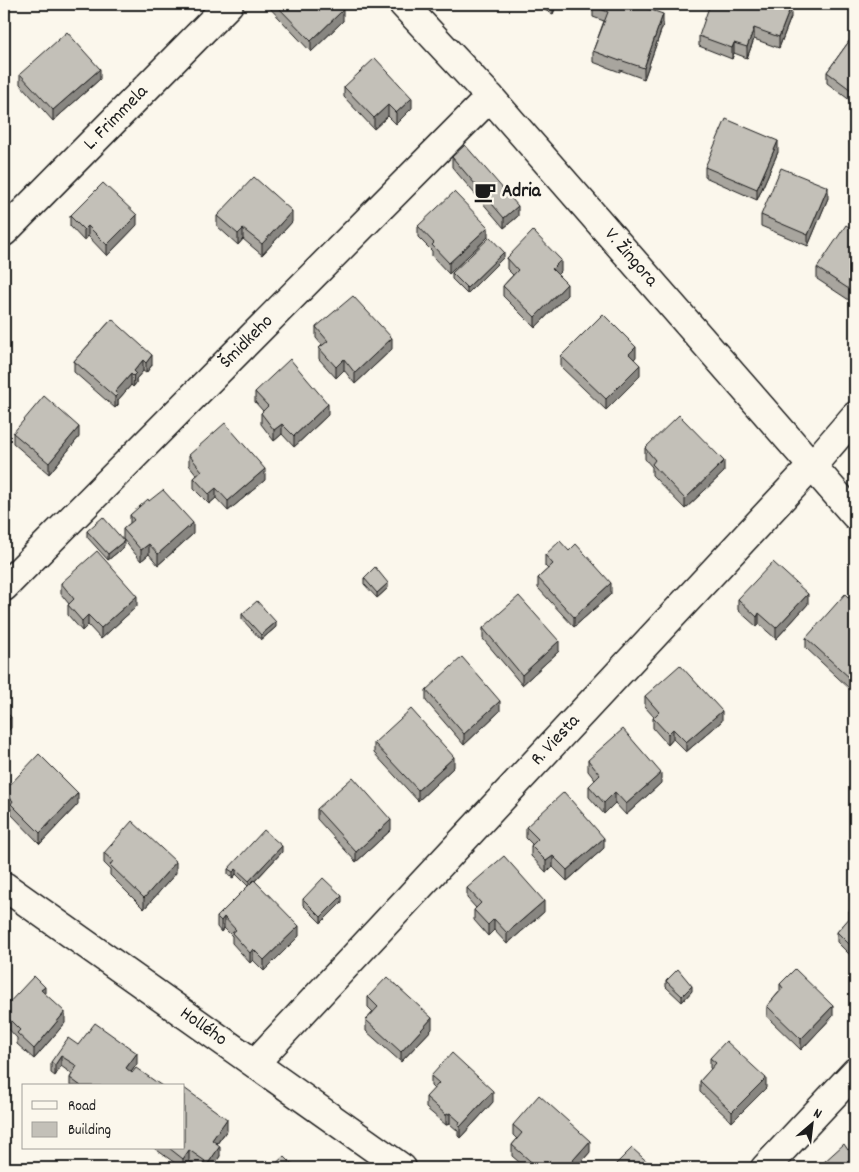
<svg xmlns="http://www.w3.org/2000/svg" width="859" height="1172" viewBox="0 0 859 1172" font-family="Dekko,sans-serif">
	<rect width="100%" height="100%" fill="#fbf7ec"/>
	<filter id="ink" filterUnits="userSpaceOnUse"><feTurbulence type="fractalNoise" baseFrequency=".02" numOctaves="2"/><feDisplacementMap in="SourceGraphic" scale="10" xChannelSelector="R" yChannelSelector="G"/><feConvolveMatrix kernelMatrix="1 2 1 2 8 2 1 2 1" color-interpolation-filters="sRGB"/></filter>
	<g filter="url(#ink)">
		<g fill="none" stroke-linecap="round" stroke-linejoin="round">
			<g stroke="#1c1c1c" stroke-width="31">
				<g id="minor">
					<path id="s1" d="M403,4L490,97L855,515"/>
					<path id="s2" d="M4,232L229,4"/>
					<path id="s3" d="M4,587L490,97"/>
					<path id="s4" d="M4,886L402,1168"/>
					<path id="s5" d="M255,1063L812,466L855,416"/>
					<path d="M765,1168L855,1072"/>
				</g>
			</g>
			<use href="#minor" stroke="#fbf7ec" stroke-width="28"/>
		</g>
		<g fill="#a8a59e" stroke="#1c1c1c">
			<path d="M266,4H337L343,21L311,52Z"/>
			<path d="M523,4H557L553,14L531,4L529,6Z"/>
			<path d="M593,6L663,25L644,79L620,70V72L593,62V51L604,21L593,17Z"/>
			<path d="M791,17L779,48L754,39L747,58L734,53L732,59L699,46V36Z"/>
			<path d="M855,33V104L827,83V72Z"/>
			<path d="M20,74L100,79L53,121L20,84Z"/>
			<path d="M344,87L412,108L396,124L388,116L374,129L344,97Z"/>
			<path d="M778,152L757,200L705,177V167Z"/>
			<path d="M452,157L518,216L504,228L452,167Z"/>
			<path d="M828,198L808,246L761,226V215Z"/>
			<path d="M70,216L137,225L107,256L88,236L84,241L70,226Z"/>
			<path d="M217,216L292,222L262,255L243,239L238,245L217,226Z"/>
			<path d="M418,226L488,237L449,274L432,256V251L418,237Z"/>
			<path d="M855,231V304L817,279V268Z"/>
			<path d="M504,257L467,294L452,279V273Z"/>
			<path d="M507,258L561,271L557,274L567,295L535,328L503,296V286L513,275L507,269Z"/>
			<path d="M112,319L152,365L146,373L143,371L136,379V383L133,387L131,385L118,400V405L115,408L74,372V361Z"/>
			<path d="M316,327L392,349L355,384L344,370L336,378L319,359V348L322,345L316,338Z"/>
			<path d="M561,356L636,357L634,359L640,376L606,410L561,367Z"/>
			<path d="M255,392L328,415L294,447L282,434L274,441L261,424V413L263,411L255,402Z"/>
			<path d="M13,433L79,437L49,474L13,443Z"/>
			<path d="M645,448L724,472L685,509L652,475V467L645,459Z"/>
			<path d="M189,455L265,480L228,511L216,498L209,504L194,489V478L197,475L189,465Z"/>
			<path d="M149,501L193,534L158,565L149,554L141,561L123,539V529L130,523V515Z"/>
			<path d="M87,531L124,547L108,560L87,537Z"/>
			<path d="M569,551L611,594L574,627L538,588V578L548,569L545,566V555Z"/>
			<path d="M364,578L388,588L377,598L364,584Z"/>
			<path d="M61,583L137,606L101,639L88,625L82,631L68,615V605L69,604L61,594Z"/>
			<path d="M738,599L808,604L776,639L759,624L757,627L738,610Z"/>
			<path d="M855,604V685L851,690L806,648V638Z"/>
			<path d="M242,614L276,627L261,640L242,619Z"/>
			<path d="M483,628L559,651L522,685L483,639Z"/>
			<path d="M426,690L500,711L464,745L426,701Z"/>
			<path d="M645,696L722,721L686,752L673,739L668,745L653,728V718L654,717L645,707Z"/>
			<path d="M374,743L454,767L418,801L374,753Z"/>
			<path d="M588,760L661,783L626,815L615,803L604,814L589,797V786L595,780L588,771Z"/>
			<path d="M4,790L78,804L40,844L11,814V809L4,801Z"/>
			<path d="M317,809L391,830L356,862L317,819Z"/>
			<path d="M526,827L604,848L567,881L553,867L546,872L531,856V846L532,844L526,838Z"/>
			<path d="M282,852L255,881L299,936L264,971L253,960L250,963L232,943V936L224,928L221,932L217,927V917L248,886L236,874L233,878L228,875V869Z"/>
			<path d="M104,853L176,873L144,909L110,875V869L104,863Z"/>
			<path d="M467,888L544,912L507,944L494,930L488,936L474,920V910L476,908L467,898Z"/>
			<path d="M303,899L342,902L321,923L303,905Z"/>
			<path d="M855,904V960L837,942V932L849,919V911Z"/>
			<path d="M666,981L692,991L682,1002L666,987Z"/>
			<path d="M780,984L833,1016L801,1050L767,1017V1006L780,991Z"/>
			<path d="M45,994L65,1023L34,1059L17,1044V1038L4,1024V1008Z"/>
			<path d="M368,997L432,1029L401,1062L366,1031V1020L373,1012L368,1007Z"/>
			<path d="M78,1045L137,1064L131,1072L162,1086H70V1078L72,1074L61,1066L55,1076L51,1073V1062Z"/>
			<path d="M710,1058L766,1088L732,1122L700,1092V1081L711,1069L710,1068Z"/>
			<path d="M431,1076L493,1102L460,1138L458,1136V1131L450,1124L446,1125L426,1108V1097L434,1089L431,1086Z"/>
			<path d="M513,1125L590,1152L576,1168H526L512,1156V1145L517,1139L513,1135Z"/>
			<path d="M227,1130L217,1144L220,1156L212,1168H200L189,1161L184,1168H182L154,1148H184Z"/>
			<path d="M854,1134H855V1168H823V1163L848,1150L854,1144Z"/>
		</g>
		<g fill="#888681" stroke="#1c1c1c">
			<path d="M553,4H557L553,14Z"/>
			<path d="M791,6V17L779,48V37Z"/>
			<path d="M343,10V21L311,52V41Z"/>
			<path d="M663,14V25L644,79V68Z"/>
			<path d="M754,28V39L747,58V47Z"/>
			<path d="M734,43V53L732,59V48Z"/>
			<path d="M100,69V79L53,121V110Z"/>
			<path d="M412,98V108L396,124V113Z"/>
			<path d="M388,105V116L374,129V118Z"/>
			<path d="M778,141V152L757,200V189Z"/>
			<path d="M828,187V198L808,246V235Z"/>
			<path d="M518,206V216L504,228V218Z"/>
			<path d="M292,211V222L262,255V244Z"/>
			<path d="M137,215V225L107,256V245Z"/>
			<path d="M88,226V236L84,241V230Z"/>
			<path d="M488,227V237L449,274V263Z"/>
			<path d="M243,229V239L238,245V234Z"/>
			<path d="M504,252V257L467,294V288Z"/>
			<path d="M561,260V271L552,280V269Z"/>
			<path d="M567,284V295L535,328V317Z"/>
			<path d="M392,338V349L355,384V373Z"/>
			<path d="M636,347V357L629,365V354Z"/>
			<path d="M152,355V365L146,373V363Z"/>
			<path d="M344,359V370L336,378V367Z"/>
			<path d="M143,360V371L136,379V383L133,387L134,371Z"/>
			<path d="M640,365V376L606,410V399Z"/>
			<path d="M131,374V385L118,400V405L115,408V392Z"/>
			<path d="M328,404V415L294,447V436Z"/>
			<path d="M282,424V434L274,441V430Z"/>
			<path d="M79,427V437L49,474V463Z"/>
			<path d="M724,461V472L685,509V499Z"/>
			<path d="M265,469V480L228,511V501Z"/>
			<path d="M216,488V498L209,504V494Z"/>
			<path d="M10,499V510L4,516V506Z"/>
			<path d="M193,523V534L158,565V554Z"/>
			<path d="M124,541V547L108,560V554Z"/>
			<path d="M149,544V554L141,561V550Z"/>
			<path d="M388,583V588L377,598V593Z"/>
			<path d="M611,583V594L574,627V617Z"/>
			<path d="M808,594V604L776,639V628Z"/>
			<path d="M137,596V606L101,639V628Z"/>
			<path d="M759,613V624L757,627V617Z"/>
			<path d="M88,615V625L82,631V621Z"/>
			<path d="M276,622V627L261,640V635Z"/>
			<path d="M559,641V651L522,685V675Z"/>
			<path d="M855,675V685L851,690V679Z"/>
			<path d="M500,701V711L464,745V734Z"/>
			<path d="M722,711V721L686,752V742Z"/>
			<path d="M11,717V728L4,735V725Z"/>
			<path d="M673,729V739L668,745V734Z"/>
			<path d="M454,757V767L418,801V790Z"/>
			<path d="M661,773V783L626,815V804Z"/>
			<path d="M615,792V803L604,814V803Z"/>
			<path d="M78,793V804L40,844V833Z"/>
			<path d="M391,820V830L356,862V852Z"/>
			<path d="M604,838V848L567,881V870Z"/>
			<path d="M282,846V852L249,887V881Z"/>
			<path d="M553,856V867L546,872V861Z"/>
			<path d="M176,862V873L144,909V898Z"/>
			<path d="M236,869V874L233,878V872Z"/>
			<path d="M342,896V902L321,923V917Z"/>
			<path d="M544,901V912L507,944V933Z"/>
			<path d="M224,917V928L221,932V921Z"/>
			<path d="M494,919V930L488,936V925Z"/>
			<path d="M299,926V936L264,971V960Z"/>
			<path d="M253,949V960L250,963V953Z"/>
			<path d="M692,986V991L682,1002V996Z"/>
			<path d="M45,987V997L41,990Z"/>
			<path d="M833,1006V1016L801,1050V1039Z"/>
			<path d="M65,1012V1023L34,1059V1049Z"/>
			<path d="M432,1018V1029L401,1062V1052Z"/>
			<path d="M137,1053V1064L126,1079V1068Z"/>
			<path d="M61,1056V1066L55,1076V1065Z"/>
			<path d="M766,1078V1088L732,1122V1112Z"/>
			<path d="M493,1091V1102L460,1138V1127Z"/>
			<path d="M450,1113V1124L446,1125V1115Z"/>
			<path d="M227,1119V1130L212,1150V1140Z"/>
			<path d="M590,1141V1152L576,1168H566Z"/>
			<path d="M220,1146V1156L212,1168H205Z"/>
			<path d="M189,1150V1161L183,1168V1159Z"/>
		</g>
		<g fill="#c3c0b8" stroke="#1c1c1c">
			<path d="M275,4H337L343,10L311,41Z"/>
			<path d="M594,4H634L663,14L644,68L620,60V61L593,51L608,12L593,6Z"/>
			<path d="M710,4H785L791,6L779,37L754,28L747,47L734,43L732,48L699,36Z"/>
			<path d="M67,32L100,69L53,110L20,74Z"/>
			<path d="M855,33V93L827,72Z"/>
			<path d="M375,58L412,98L396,113L388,105L374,118L344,87Z"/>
			<path d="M726,119L778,141L757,189L705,167Z"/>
			<path d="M465,145L518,206L504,218L452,157Z"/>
			<path d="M781,168L828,187L808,235L761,215Z"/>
			<path d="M254,177L292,211L262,244L243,229L238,234L217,216Z"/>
			<path d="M103,183L137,215L107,245L88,226L84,230L70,216Z"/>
			<path d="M454,192L488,227L449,263L432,245L434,243L418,226Z"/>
			<path d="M846,225L855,231V293L817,268Z"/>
			<path d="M533,231L561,260L552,269L567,284L535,317L503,286L518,270L507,258Z"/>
			<path d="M490,237L504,252L467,288L452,273Z"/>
			<path d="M353,296L392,338L355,373L344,359L336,367L319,348L328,341L316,327Z"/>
			<path d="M603,314L636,347L629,354L640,365L606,399L561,356Z"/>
			<path d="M112,319L152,355L146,363L143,360L134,371L136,373L133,376L131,374L115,392L118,394L115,397L74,361Z"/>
			<path d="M290,359L328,404L294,436L282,424L274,430L261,413L268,406L255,392Z"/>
			<path d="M44,396L79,427L49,463L13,433Z"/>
			<path d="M679,415L724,461L685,499L652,464L655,460L645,448Z"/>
			<path d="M225,423L265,469L228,501L216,488L209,494L194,478L202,471L189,455Z"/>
			<path d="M163,490L193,523L158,554L149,544L141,550L123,529L134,520L130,515L148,499L149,501Z"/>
			<path d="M4,493L10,499L4,506Z"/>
			<path d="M103,517L124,541L108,554L87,531Z"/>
			<path d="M560,541L569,551L576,544L611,583L574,617L538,578L553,564L545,555Z"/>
			<path d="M97,551L137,596L101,628L88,615L82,621L68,605L74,599L61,583Z"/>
			<path d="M773,562L808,594L776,628L759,613L757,617L738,599Z"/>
			<path d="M375,567L388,583L377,593L364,578Z"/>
			<path d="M845,594L855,604V675L851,679L806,638Z"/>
			<path d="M519,596L559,641L522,675L483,628Z"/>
			<path d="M257,601L276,622L261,635L242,614Z"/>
			<path d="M462,657L500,701L464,734L426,690Z"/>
			<path d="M680,665L722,711L686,742L673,729L668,734L653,718L659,712L645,696Z"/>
			<path d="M411,709L454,757L418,790L374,743Z"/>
			<path d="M4,710L11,717L4,725Z"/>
			<path d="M623,729L661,773L626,804L615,792L604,803L589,786L600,775L588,760Z"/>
			<path d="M39,754L78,793L40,833L11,804L13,801L4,791Z"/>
			<path d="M353,777L391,820L356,852L317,809Z"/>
			<path d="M564,792L604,838L567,870L553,856L546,861L531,846L538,839L526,827Z"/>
			<path d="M132,821L176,862L144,898L110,865L113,861L104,853Z"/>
			<path d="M264,830L282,846L249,881L236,869L233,872L228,869Z"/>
			<path d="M504,856L544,901L507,933L494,919L488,925L474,910L481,903L467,888Z"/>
			<path d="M323,878L342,896L321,917L303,899Z"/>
			<path d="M254,880L299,926L264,960L253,949L250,953L232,933L236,930L224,917L221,921L217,917Z"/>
			<path d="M855,904V950L837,932L852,915L849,911Z"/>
			<path d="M678,969L692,986L682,996L666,981Z"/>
			<path d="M795,969L833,1006L801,1039L767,1006L783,988L780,984Z"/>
			<path d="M34,976L45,987L41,990L65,1012L34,1049L17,1033L20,1030L4,1014V1008Z"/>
			<path d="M387,977L432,1018L401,1052L366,1020L378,1007L368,997Z"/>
			<path d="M95,1023L137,1053L126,1068L132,1073L136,1068L162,1086H81L70,1078L77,1066L61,1056L55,1065L51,1062L68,1038L78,1045Z"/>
			<path d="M726,1041L766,1078L732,1112L700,1081L716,1063L710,1058Z"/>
			<path d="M452,1053L493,1091L460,1127L458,1126L460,1122L450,1113L446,1115L426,1097L439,1083L431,1076Z"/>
			<path d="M184,1088L227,1119L212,1140L220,1146L205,1168H200L205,1161L189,1150L183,1159L169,1148H184Z"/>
			<path d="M539,1095L590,1141L566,1168H538L512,1145L522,1133L513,1125Z"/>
			<path d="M844,1144L848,1150L855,1144V1168H828L823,1163Z"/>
			<path d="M632,1148L654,1168H612Z"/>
			<path d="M284,1156L296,1168H271Z"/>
		</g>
	</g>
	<defs>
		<g id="cafe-bare" transform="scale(1.725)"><path d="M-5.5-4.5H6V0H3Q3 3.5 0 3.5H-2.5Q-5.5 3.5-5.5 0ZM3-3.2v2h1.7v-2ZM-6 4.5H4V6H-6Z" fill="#1c1c1c" stroke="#fbf7ec" stroke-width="2.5" paint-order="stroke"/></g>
	</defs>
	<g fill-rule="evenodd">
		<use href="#cafe-bare" x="485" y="192"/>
	</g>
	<g text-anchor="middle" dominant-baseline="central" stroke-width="5" stroke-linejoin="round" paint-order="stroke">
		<g font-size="19" fill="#1c1c1c" stroke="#fbf7ec">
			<text stroke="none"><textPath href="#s2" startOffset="160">L. Frimmela</textPath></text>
			<text stroke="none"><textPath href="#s1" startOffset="341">V. Žingora</textPath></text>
			<text stroke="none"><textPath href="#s3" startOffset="345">Šmidkeho</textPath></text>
			<text stroke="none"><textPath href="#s5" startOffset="441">R. Viesta</textPath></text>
			<text stroke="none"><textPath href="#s4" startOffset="244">Hollého</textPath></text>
		</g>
		<g font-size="19" font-weight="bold" fill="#1c1c1c" stroke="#fbf7ec" text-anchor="start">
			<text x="502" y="192">Adria</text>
		</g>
	</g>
	<rect width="859" height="1172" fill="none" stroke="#fbf7ec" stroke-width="20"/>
	<rect x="10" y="10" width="839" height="1152" fill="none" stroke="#1c1c1c" stroke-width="2" filter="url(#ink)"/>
	<rect x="22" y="1084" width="162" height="65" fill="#fbf7ec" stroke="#a29f99"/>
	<rect x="32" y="1101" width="25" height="8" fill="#fbf7ec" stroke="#a29f99"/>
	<text x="68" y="1110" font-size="15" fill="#1c1c1c">Road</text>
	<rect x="32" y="1122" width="25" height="15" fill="#c3c0b8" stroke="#a29f99"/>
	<text x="68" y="1134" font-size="15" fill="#1c1c1c">Building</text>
	<g transform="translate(812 1124) rotate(28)" stroke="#fbf7ec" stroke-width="4" paint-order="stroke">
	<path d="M0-4L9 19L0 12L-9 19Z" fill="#1c1c1c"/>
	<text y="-8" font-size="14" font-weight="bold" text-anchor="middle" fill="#1c1c1c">N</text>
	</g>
</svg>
